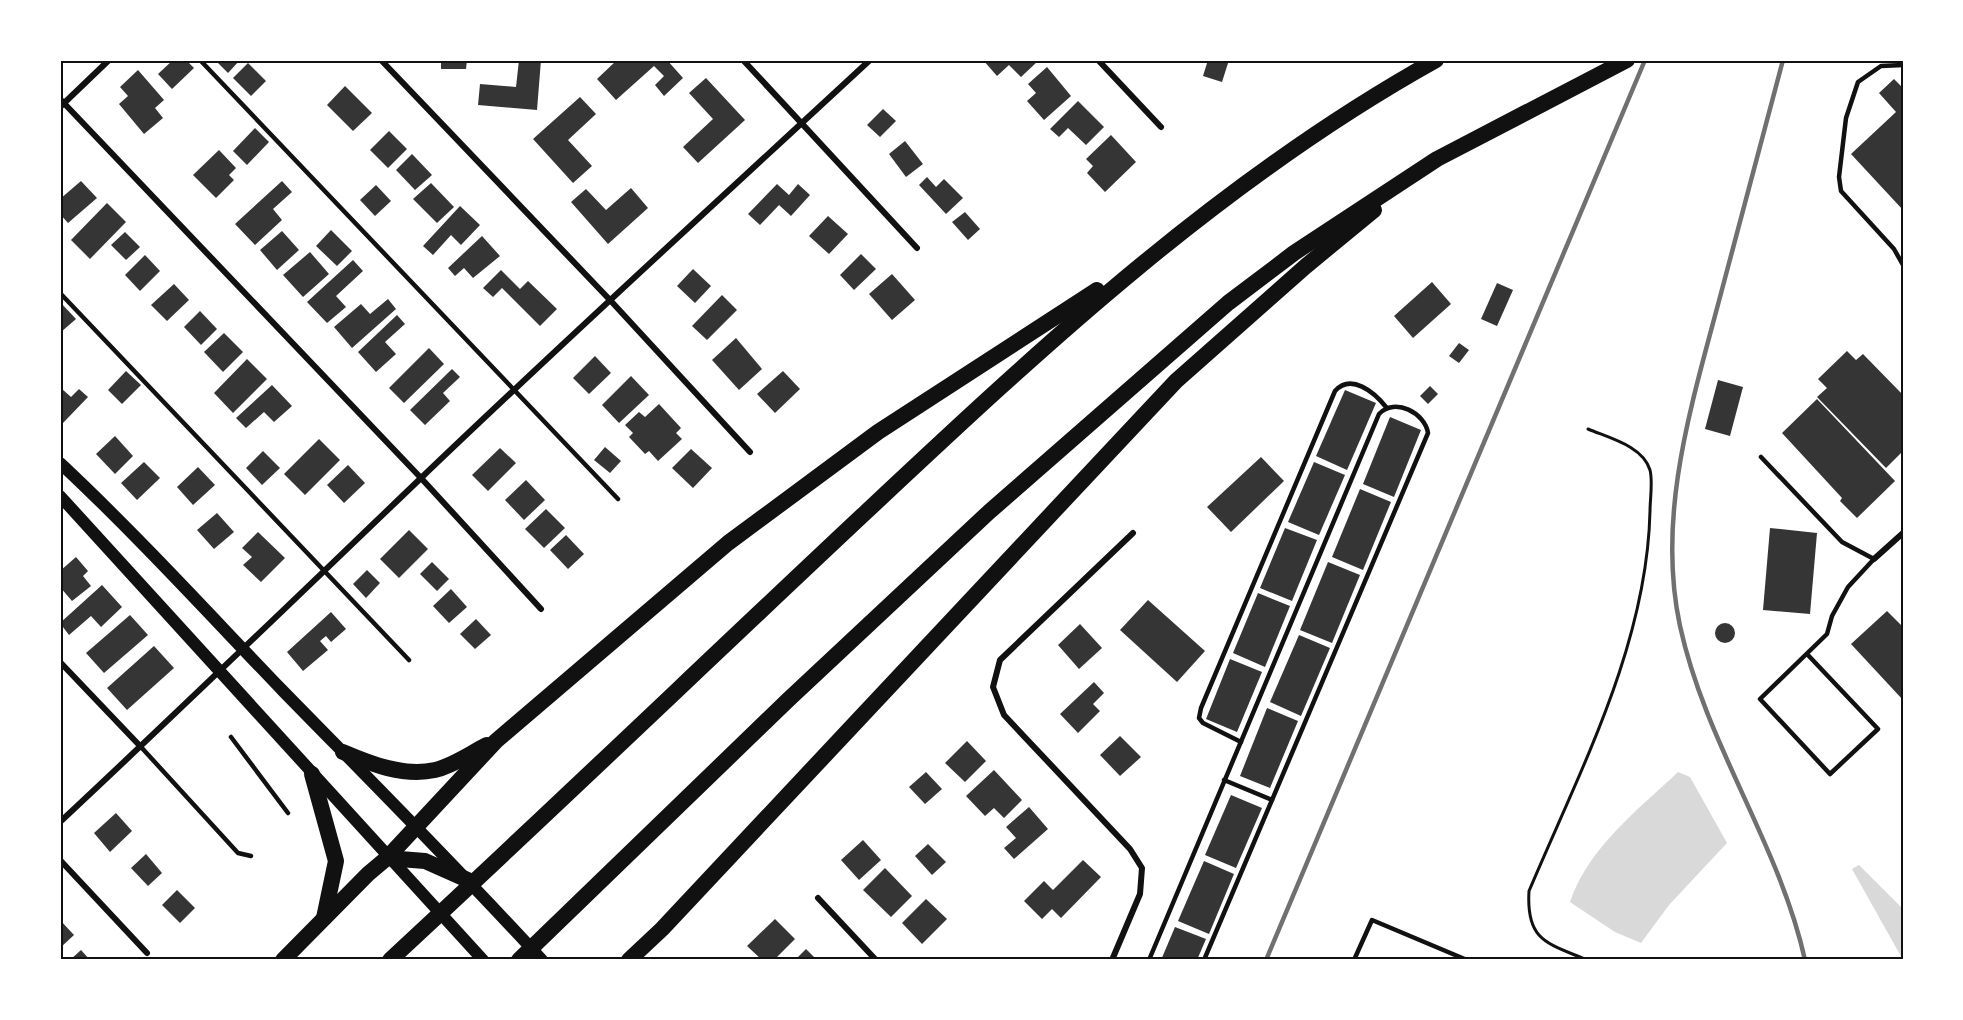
<svg xmlns="http://www.w3.org/2000/svg" width="1963" height="1020" viewBox="0 0 1963 1020" font-family="'PT Sans',sans-serif">
	<rect width="100%" height="100%" fill="#fff"/>
	<g fill="#d9d9d9">
		<path d="M1678,772L1690,777L1727,843L1669,905L1641,943L1615,932L1570,902C1588,848 1638,810 1678,772Z"/>
		<path d="M1859,865L1903,909V960L1852,869Z"/>
	</g>
	<g fill="#353535">
		<path d="M173,60H186L194,68L172,89L158,74Z"/>
		<path d="M215,60H240L228,73Z"/>
		<path d="M441,60H467L466,69H441Z"/>
		<path d="M519,60H541L537,110L478,105L480,84L516,87Z"/>
		<path d="M617,60H667L683,78L664,96L655,85L664,76L654,66L616,100L597,79Z"/>
		<path d="M983,60H1037L1038,61L1021,77L1009,65L997,76Z"/>
		<path d="M1208,60H1229L1222,82L1203,76Z"/>
		<path d="M248,63L266,81L251,96L233,78Z"/>
		<path d="M1047,67L1071,96L1044,120L1027,101L1036,93L1028,84Z"/>
		<path d="M138,70L164,100L155,108L163,118L144,134L119,104L128,96L120,87Z"/>
		<path d="M706,78L745,120L698,163L683,147L713,119L689,93Z"/>
		<path d="M1894,79L1903,88V210L1851,154L1896,112L1879,93Z"/>
		<path d="M345,86L372,113L353,131L327,105Z"/>
		<path d="M580,97L596,114L568,140L592,166L573,183L533,139Z"/>
		<path d="M1078,101L1104,127L1086,145L1068,128L1059,137L1050,129Z"/>
		<path d="M883,109L896,121L880,137L867,125Z"/>
		<path d="M255,128L269,142L247,165L233,151Z"/>
		<path d="M389,131L407,149L388,168L370,150Z"/>
		<path d="M1111,135L1136,162L1105,192L1087,173L1093,166L1086,159Z"/>
		<path d="M905,141L923,164L906,177L889,154Z"/>
		<path d="M219,150L236,168L229,175L234,180L216,198L193,175Z"/>
		<path d="M412,154L432,175L415,190L396,170Z"/>
		<path d="M927,177L936,187L944,179L963,198L946,214L919,185Z"/>
		<path d="M81,181L97,198L68,223L60,214V199Z"/>
		<path d="M282,181L292,192L273,209L282,220L255,245L235,224Z"/>
		<path d="M431,183L454,207L437,223L413,199Z"/>
		<path d="M777,184L789,195L798,184L810,195L791,216L779,205L760,225L748,214Z"/>
		<path d="M376,185L391,201L375,216L360,200Z"/>
		<path d="M631,188L648,208L608,244L571,202L586,189L606,210Z"/>
		<path d="M107,203L126,222L90,259L71,240Z"/>
		<path d="M460,206L480,225L461,245L451,235L433,255L423,246Z"/>
		<path d="M965,212L980,229L968,240L952,222Z"/>
		<path d="M828,216L848,234L829,254L809,236Z"/>
		<path d="M331,230L352,251L337,266L316,246Z"/>
		<path d="M282,231L299,250L277,270L260,250Z"/>
		<path d="M125,232L140,247L126,260L111,245Z"/>
		<path d="M482,236L500,256L473,278L464,268L455,276L448,268Z"/>
		<path d="M310,252L329,274L303,297L283,275Z"/>
		<path d="M861,254L876,269L854,290L840,275Z"/>
		<path d="M145,255L160,271L140,291L125,275Z"/>
		<path d="M353,260L363,271L336,296L346,307L327,323L307,302Z"/>
		<path d="M693,269L711,286L695,303L677,286Z"/>
		<path d="M501,270L520,289L528,281L557,309L540,326L502,288L493,297L483,288Z"/>
		<path d="M892,274L915,300L892,320L869,294Z"/>
		<path d="M1432,282L1451,304L1413,338L1394,316Z"/>
		<path d="M1497,283L1513,290L1497,326L1481,319Z"/>
		<path d="M174,284L189,300L167,321L151,305Z"/>
		<path d="M722,295L737,310L707,340L692,326Z"/>
		<path d="M388,299L396,309L352,348L334,327L361,304L370,314Z"/>
		<path d="M60,302L76,319L61,332L60,331Z"/>
		<path d="M200,311L217,329L201,345L184,327Z"/>
		<path d="M397,315L405,324L385,342L396,354L376,372L358,352Z"/>
		<path d="M224,333L243,352L223,372L204,352Z"/>
		<path d="M736,338L762,369L739,390L712,360Z"/>
		<path d="M1459,343L1469,350L1459,363L1449,356Z"/>
		<path d="M429,348L444,364L404,403L389,388Z"/>
		<path d="M1847,351L1856,360L1863,354L1903,395V451L1886,468L1817,397L1827,388L1818,379Z"/>
		<path d="M595,356L611,373L589,394L573,378Z"/>
		<path d="M247,359L267,379L233,413L214,393Z"/>
		<path d="M452,369L460,377L443,393L450,401L425,425L410,410Z"/>
		<path d="M126,371L141,385L122,404L108,390Z"/>
		<path d="M783,371L800,389L775,413L757,394Z"/>
		<path d="M631,376L649,395L619,423L602,405Z"/>
		<path d="M1718,380L1743,387L1730,436L1705,429Z"/>
		<path d="M272,385L292,406L274,422L264,412L246,428L236,418Z"/>
		<path d="M1430,386L1438,394L1428,404L1420,396Z"/>
		<path d="M62,389L71,397L79,389L88,397L63,423L60,420Z"/>
		<path d="M1345,390L1376,403L1347,470L1316,456Z"/>
		<path d="M1817,399L1895,481L1857,518L1840,501L1842,498L1782,433Z"/>
		<path d="M659,404L681,428L676,433L682,439L658,461L649,451L645,454L629,437L633,433L625,425L639,412L645,417Z"/>
		<path d="M1390,417L1421,430L1394,497L1363,484Z"/>
		<path d="M115,436L133,456L115,474L96,454Z"/>
		<path d="M319,439L340,460L305,495L284,474Z"/>
		<path d="M605,447L621,461L610,473L594,460Z"/>
		<path d="M500,448L516,463L488,491L472,475Z"/>
		<path d="M691,449L712,468L693,488L672,468Z"/>
		<path d="M263,451L280,468L262,485L246,468Z"/>
		<path d="M1261,457L1284,481L1231,532L1207,507Z"/>
		<path d="M144,462L160,478L137,500L121,483Z"/>
		<path d="M1314,462L1345,475L1319,535L1288,522Z"/>
		<path d="M348,465L365,483L344,503L327,485Z"/>
		<path d="M198,467L215,485L193,505L177,487Z"/>
		<path d="M526,480L545,500L524,520L505,500Z"/>
		<path d="M1360,489L1391,502L1363,570L1332,557Z"/>
		<path d="M546,509L565,528L544,548L525,529Z"/>
		<path d="M217,513L234,532L214,549L197,530Z"/>
		<path d="M1285,528L1317,540L1292,601L1260,588Z"/>
		<path d="M1770,528L1817,533L1810,614L1763,610Z"/>
		<path d="M409,530L428,549L399,578L380,559Z"/>
		<path d="M258,532L285,558L261,582L243,565L252,557L242,548Z"/>
		<path d="M566,535L584,554L568,569L550,550Z"/>
		<path d="M76,557L88,571L83,576L91,586L72,601L60,587V571Z"/>
		<path d="M432,562L449,579L437,591L420,574Z"/>
		<path d="M1328,562L1360,575L1332,643L1300,630Z"/>
		<path d="M367,570L380,583L366,598L353,584Z"/>
		<path d="M102,585L122,607L101,627L91,616L69,635L60,623Z"/>
		<path d="M451,589L467,607L449,623L433,606Z"/>
		<path d="M1258,593L1290,606L1265,667L1233,653Z"/>
		<path d="M1148,600L1205,651L1177,682L1120,630Z"/>
		<path d="M1887,611L1903,627V700L1851,644Z"/>
		<path d="M331,612L346,629L331,642L326,636L320,641L328,650L303,671L287,652Z"/>
		<path d="M130,615L148,635L104,673L86,653Z"/>
		<path d="M476,619L491,635L475,649L460,634Z"/>
		<circle cx="1725" cy="633" r="10"/>
		<path d="M1080,624L1102,648L1079,669L1058,645Z"/>
		<path d="M1299,635L1330,648L1301,716L1270,702Z"/>
		<path d="M154,646L174,668L127,710L107,688Z"/>
		<path d="M1230,659L1262,672L1237,732L1206,719Z"/>
		<path d="M1094,682L1104,693L1093,704L1100,711L1078,733L1060,714Z"/>
		<path d="M1267,708L1298,721L1270,788L1240,776Z"/>
		<path d="M1120,736L1141,757L1120,776L1100,755Z"/>
		<path d="M967,741L986,761L965,782L945,763Z"/>
		<path d="M994,770L1022,800L1004,818L994,808L985,816L966,796Z"/>
		<path d="M926,772L942,789L925,804L909,787Z"/>
		<path d="M1231,795L1262,808L1236,868L1205,855Z"/>
		<path d="M1029,807L1048,829L1014,859L1004,848L1016,838L1006,827Z"/>
		<path d="M116,813L132,831L110,852L94,833Z"/>
		<path d="M863,840L881,860L859,880L841,860Z"/>
		<path d="M928,844L946,862L932,875L915,856Z"/>
		<path d="M146,854L162,873L148,886L131,868Z"/>
		<path d="M1083,860L1101,877L1061,918L1052,909L1042,919L1024,901L1044,881L1053,890Z"/>
		<path d="M1204,861L1234,874L1209,934L1178,921Z"/>
		<path d="M885,868L912,896L891,917L863,890Z"/>
		<path d="M177,890L195,908L180,923L162,905Z"/>
		<path d="M926,899L947,919L922,944L902,923Z"/>
		<path d="M775,919L795,939L774,960H762L747,946Z"/>
		<path d="M60,920L74,935L60,948Z"/>
		<path d="M1175,927L1206,939L1197,960H1161Z"/>
		<path d="M806,949L817,960H795Z"/>
		<path d="M81,950L90,960H70Z"/>
	</g>
	<g fill="none" stroke-linecap="round" stroke-linejoin="round">
		<path stroke="#111" stroke-width="3" d="M1587,960C1547,943 1526,941 1529,891C1580,770 1647,645 1650,511C1650,499 1653,482 1650,470C1643,446 1609,438 1588,429"/>
		<g stroke="#111" stroke-width="4.5">
			<path d="M200,60L618,499"/>
			<path d="M1903,65L1881,66L1858,82L1846,118L1839,177L1841,191L1894,249L1903,265"/>
			<path d="M60,293L409,660"/>
			<path d="M1761,457L1842,542L1874,559L1848,587L1832,616L1827,634L1760,699L1830,774L1878,729L1807,654"/>
			<path d="M231,737L288,813"/>
			<path d="M1241,742L1203,723L1199,718L1201,708L1335,391C1351,373 1374,392 1386,407"/>
			<path d="M141,747L238,853L251,856"/>
			<path d="M1224,780L1272,800"/>
			<path d="M1149,960L1379,414C1395,397 1425,413 1428,433L1204,960"/>
			<path d="M1354,960L1372,920L1467,960"/>
		</g>
		<g stroke="#111" stroke-width="6">
			<path d="M381,60L610,300L750,452"/>
			<path d="M743,60L917,248"/>
			<path d="M1098,60L1161,127"/>
			<path d="M60,99L421,478L541,609"/>
			<path d="M60,107L109,60"/>
			<path d="M1874,559L1903,533"/>
			<path d="M60,662L141,747"/>
			<path d="M60,822C181,709 300,594 420,479C568,337 720,199 870,60"/>
			<path d="M60,860L147,953"/>
			<path d="M818,898L876,960"/>
			<path d="M1112,960L1140,894L1142,868L1130,849L1004,715L993,687L1000,660L1133,533"/>
		</g>
		<g stroke="#111" stroke-width="12">
			<path d="M60,463C138,536 209,614 283,691C370,780 458,868 542,960"/>
			<path d="M60,496L483,960"/>
		</g>
		<g stroke="#111" stroke-width="16">
			<path d="M343,752C371,764 404,777 435,770C453,766 471,753 487,745"/>
			<path d="M312,774L336,861L324,918"/>
			<path d="M387,858L425,861L470,881"/>
			<path d="M283,960L368,874L387,858L496,741L728,543L878,432L1097,290"/>
			<path d="M390,960C550,812 707,661 866,512C1044,345 1222,179 1436,60"/>
			<path d="M519,960L788,700L989,512L1228,303L1294,253L1437,159L1627,60"/>
			<path d="M629,960L662,929L1176,381L1306,266L1374,210"/>
		</g>
		<g stroke="#707070" stroke-width="4.5">
			<path d="M1783,60C1762,139 1741,218 1720,297C1692,403 1656,515 1680,626C1706,745 1779,843 1805,960"/>
			<path d="M1266,960L1645,60"/>
		</g>
	</g>
	<rect width="1963" height="1020" fill="none" stroke="#ffffff" stroke-width="123"/>
	<rect x="62" y="62" width="1840" height="896" fill="none" stroke="#111" stroke-width="2"/>
</svg>
